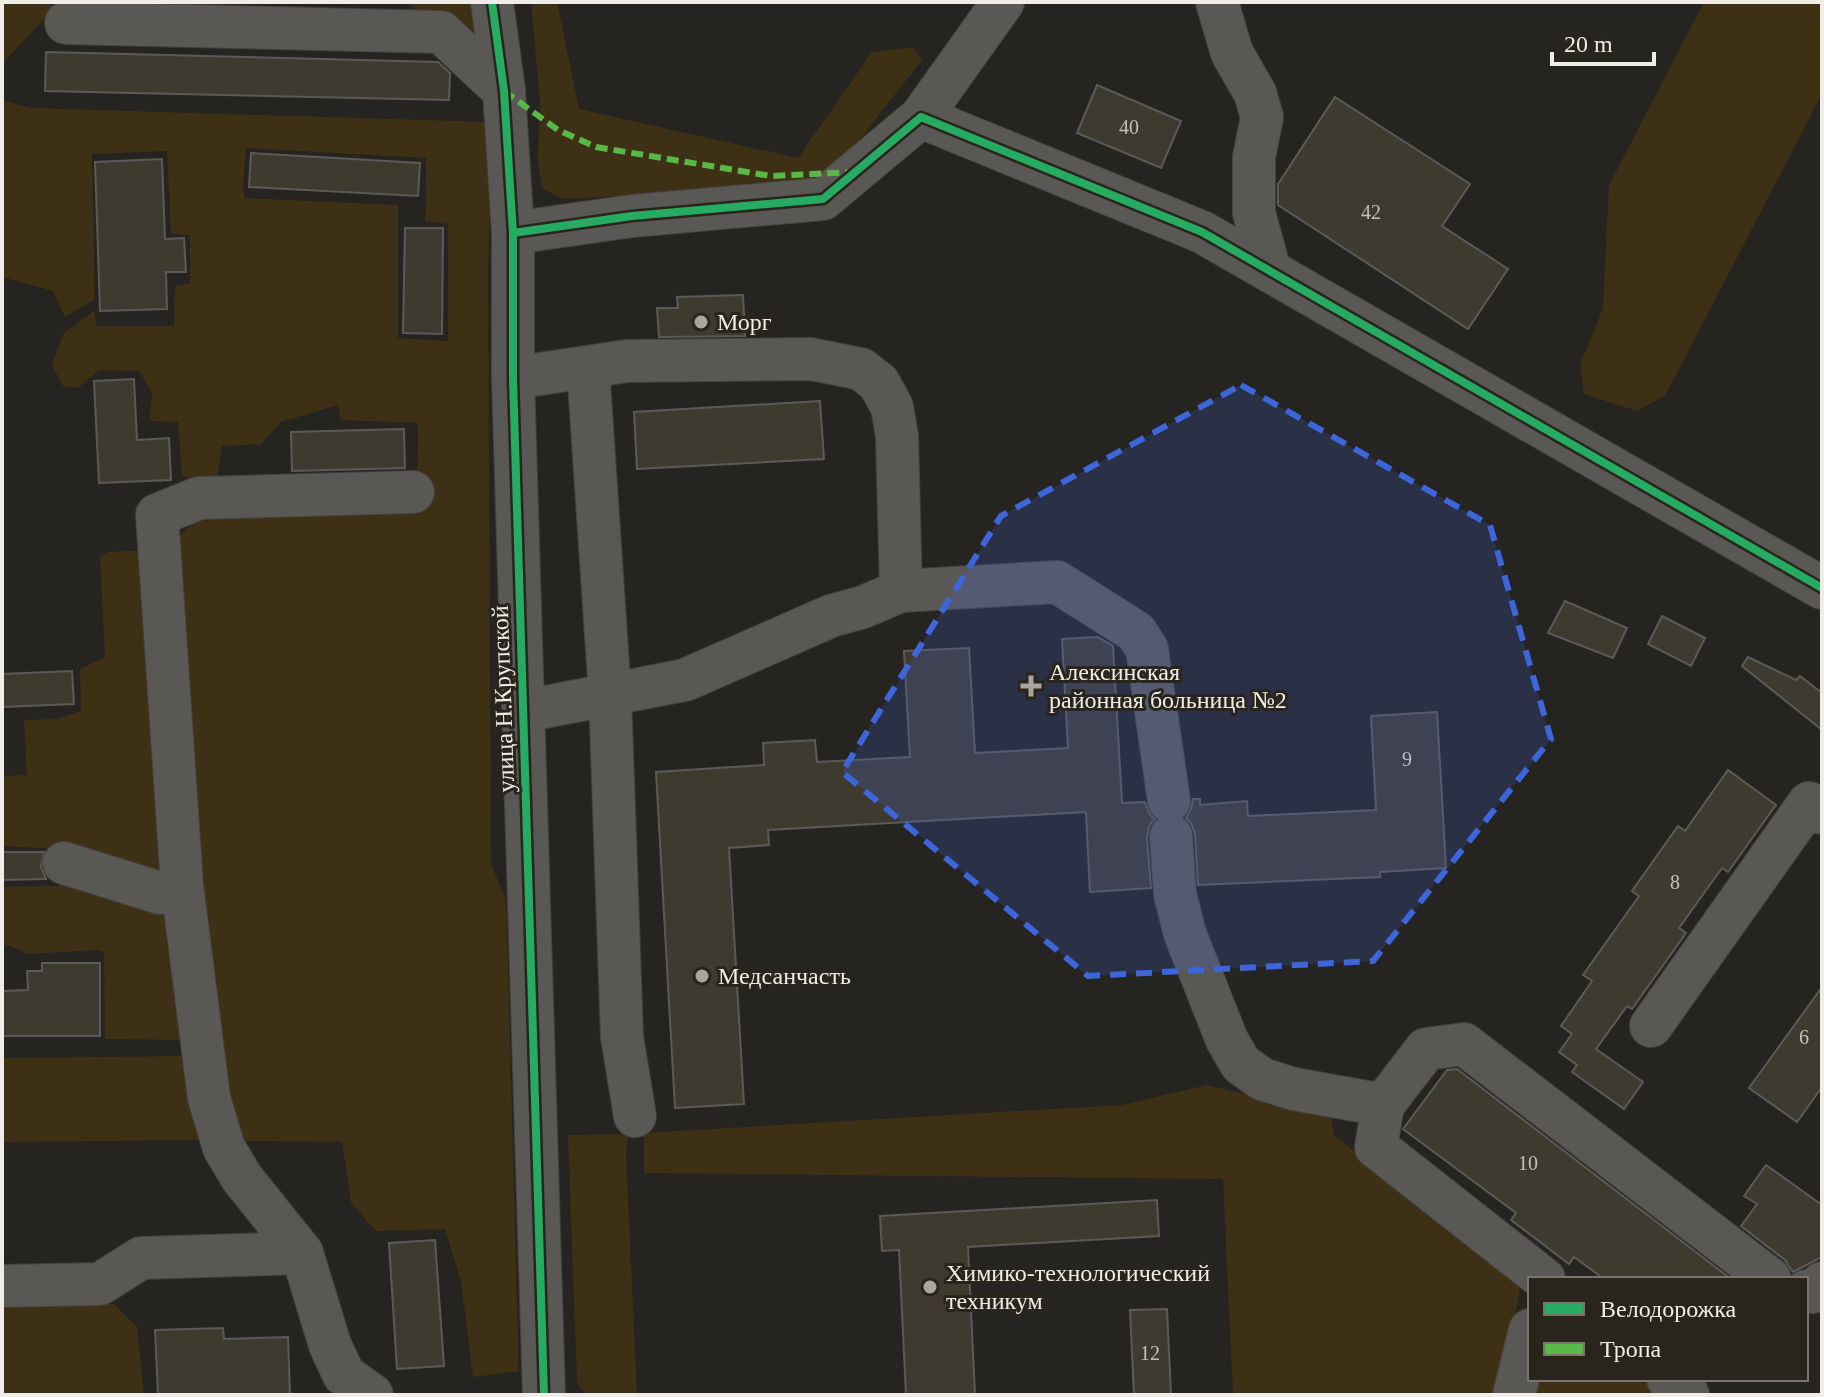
<svg xmlns="http://www.w3.org/2000/svg" width="1824" height="1397" viewBox="0 0 1824 1397" font-family="Georgia,serif">
	<rect width="100%" height="100%" fill="#262420"/>
	<g fill="#3e3014" fill-rule="evenodd">
		<path d="M2,2H60L2,64Z"/>
		<path d="M408,2H475L480,47L413,7Z"/>
		<path d="M531,2H557L579,109L798,158L872,52L913,47L922,60L825,184L563,199L543,189L538,164L540,101Z"/>
		<path d="M1704,2H1822V94L1665,396L1637,411L1584,394L1580,365L1603,308L1609,185Z"/>
		<path d="M2,100L31,108L488,122L491,163L488,268L491,864L506,899L519,1371L473,1377L461,1281L445,1229L376,1231L351,1203L342,1142L242,1141L222,1082L194,874L174,542L204,511L417,505L418,423L341,420L338,405L281,422L261,444L222,446L217,477H182L178,422L150,421L152,393L139,371L99,370L78,388L63,386L52,365L64,333L94,311L97,326H174L175,286L190,283V235L171,233L167,151L92,154L95,299L65,317L53,291L2,277ZM246,148L426,158L425,221L448,224V341L398,338V205L245,198L243,188Z"/>
		<path d="M151,550L171,862L145,879L59,849L2,846V776L27,775L24,720L57,719L81,711L80,669L105,657L100,557L108,552Z"/>
		<path d="M60,871L145,900L177,918L194,1040L105,1039L104,952L98,950L27,954L8,945H2V887L59,886Z"/>
		<path d="M194,1056L203,1140L2,1142V1058Z"/>
		<path d="M1207,1085L1331,1115L1334,1136L1522,1276L1502,1395H1233L1223,1179L644,1173V1133L1122,1105Z"/>
		<path d="M628,1134L626,1156L637,1395H586L577,1383L568,1135Z"/>
		<path d="M65,1299L114,1304L137,1327L144,1395H2V1308Z"/>
		<path d="M1534,1379H1658L1664,1395H1530Z"/>
	</g>
	<g fill="#3f3a30" stroke="#5c5a56" stroke-width="2">
		<path d="M46,52L438,62L450,73L449,100L45,91Z"/>
		<path d="M1097,85L1181,121L1161,168L1077,133Z"/>
		<path d="M1335,97L1470,184L1442,226L1508,269L1468,329L1278,205V184Z"/>
		<path d="M251,153L420,163L418,196L249,187Z"/>
		<path d="M162,159L165,239L184,238L186,272H166L167,309L100,311L95,162Z"/>
		<path d="M405,228H443L442,334L403,333Z"/>
		<path d="M743,295L745,336L659,337L657,308H678L677,297Z"/>
		<path d="M134,379L137,440L169,438L171,480L99,483L94,381Z"/>
		<path d="M820,401L824,459L637,469L634,412Z"/>
		<path d="M404,429L405,468L292,471L291,432Z"/>
		<path d="M1565,601L1627,628L1613,658L1548,633Z"/>
		<path d="M1662,616L1705,638L1691,666L1648,644Z"/>
		<path d="M1098,637L1113,646L1122,803L1145,802L1150,815L1155,819L1149,826L1147,837L1151,888L1090,892L1086,812L768,830L769,845L729,848L744,1104L675,1108L656,772L764,765L763,743L815,740L817,762L910,757L904,651L969,648L975,753L1068,748L1062,639Z"/>
		<path d="M1748,657L1796,680L1800,676L1822,693V730L1742,666Z"/>
		<path d="M72,671L74,704L2,707V674Z"/>
		<path d="M1437,712L1446,868L1380,872V877L1198,885L1195,834L1191,823L1186,818L1191,809L1193,799H1200V805L1247,801L1248,816L1376,810L1371,716Z"/>
		<path d="M1728,770L1776,805L1728,872L1722,868L1679,928L1686,933L1632,1009L1627,1006L1596,1049L1643,1082L1624,1109L1572,1072L1577,1065L1559,1052L1572,1034L1561,1026L1592,981L1583,975L1639,896L1632,891L1678,826L1685,831Z"/>
		<path d="M2,852H44L41,867L46,879L2,880Z"/>
		<path d="M42,963H100V1036H2V991L28,990L27,971H42Z"/>
		<path d="M1822,987V1087L1797,1122L1749,1088Z"/>
		<path d="M1457,1069L1731,1279H1604L1574,1257L1569,1264L1511,1220L1516,1213L1403,1129L1447,1070Z"/>
		<path d="M1766,1165L1822,1205V1257L1793,1272L1785,1260L1741,1226L1757,1204L1744,1196Z"/>
		<path d="M1157,1200L1159,1236L968,1247L975,1395H906L899,1250L882,1251L880,1216Z"/>
		<path d="M435,1240L444,1366L397,1369L389,1243Z"/>
		<path d="M1167,1309L1171,1395H1134L1130,1310Z"/>
		<path d="M223,1328L224,1339L288,1337L290,1395H158L155,1330Z"/>
	</g>
	<g fill="none" stroke-linecap="round" stroke-linejoin="round">
		<g stroke="#44423e" stroke-width="44">
			<g id="minor">
				<path d="M492,2L504,91L513,233V378L544,1395"/>
				<path d="M1217,2L1232,53L1255,93L1262,117L1254,157V213L1270,271"/>
				<path d="M66,23L441,32L504,91"/>
				<path d="M921,117L1003,2"/>
				<path d="M513,233L632,216L823,199L921,117L1202,232L1822,588"/>
				<path d="M588,367L610,695L622,1037L635,1116"/>
				<path d="M513,378L627,361L811,359L861,369L879,383L892,407L897,436L901,591"/>
				<path d="M524,711L685,680L831,616L863,607L901,591L1057,582L1136,632L1147,649L1169,801"/>
				<path d="M1171,836L1175,894L1185,934L1227,1040L1241,1064L1262,1079L1294,1089L1383,1105"/>
				<path d="M64,863L160,893L182,885"/>
				<path d="M1651,1026L1809,803L1822,813"/>
				<path d="M1544,1279L1376,1147L1383,1105L1426,1049L1464,1044L1770,1279"/>
				<path d="M2,1286L100,1284L141,1258L302,1253"/>
				<path d="M1806,1291L1813,1292L1822,1283"/>
				<path d="M1668,1379L1688,1395"/>
				<path d="M372,1395L344,1375L330,1345L302,1253L242,1178L224,1148L209,1098L182,885L157,515L199,498L413,492"/>
				<path d="M1514,1395L1530,1330"/>
			</g>
		</g>
		<use href="#minor" stroke="#5a5855" stroke-width="42"/>
		<path stroke="#58b947" stroke-width="6" stroke-dasharray="12 6" stroke-linecap="butt" d="M504,91L558,130L596,147L771,176L855,172"/>
		<g stroke="#2a251c" stroke-width="13">
			<g id="cycleway">
				<path d="M492,2L504,91L513,233V378L544,1395"/>
				<path d="M513,233L632,216L823,199L921,117L1202,232L1822,588"/>
			</g>
		</g>
		<use href="#cycleway" stroke="#26ab63" stroke-width="8"/>
	</g>
	<path fill="#3d66da" fill-opacity="0.2" stroke="#3d66da" stroke-width="6" stroke-dasharray="16 10" stroke-linejoin="round" d="M1241,385L1490,525L1551,739L1373,961L1088,976L842,772L1001,516Z"/>
	<g fill="#a9a6a1" stroke="#2a251c" stroke-width="3">
		<circle cx="701" cy="322" r="8"/>
		<path d="M1027 674h8v8h8v8h-8v8h-8v-8h-8v-8h8z"/>
		<circle cx="702" cy="976" r="8"/>
		<circle cx="930" cy="1287" r="8"/>
	</g>
	<g text-anchor="middle" dominant-baseline="central" stroke-width="6" stroke-linejoin="round" paint-order="stroke">
		<g font-size="20" fill="#c4c0b9">
			<text x="1129" y="127">40</text>
			<text x="1371" y="212">42</text>
			<text x="1407" y="759">9</text>
			<text x="1675" y="882">8</text>
			<text x="1804" y="1037">6</text>
			<text x="1528" y="1163">10</text>
			<text x="1150" y="1353">12</text>
		</g>
		<g font-size="24" fill="#f0ece7" stroke="#2a251c" text-anchor="start">
			<text x="717" y="322">Морг</text>
			<text x="1049" y="672">Алексинская<tspan x="1049" dy="28">районная больница №2</tspan></text>
			<text x="718" y="976">Медсанчасть</text>
			<text x="946" y="1273">Химико-технологический<tspan x="946" dy="28">техникум</tspan></text>
		</g>
		<g font-size="24" fill="#f0ece7" stroke="#2a251c">
			<text transform="translate(503 699) rotate(-92)">улица Н.Крупской</text>
		</g>
	</g>
	<rect width="1824" height="1397" fill="none" stroke="#f0ece7" stroke-width="8"/>
	<rect x="1528" y="1277" width="280" height="104" fill="#2a251c" stroke="#79756d" stroke-width="2"/>
	<rect x="1544" y="1303" width="40" height="12" fill="#26ab63" stroke="#79756d" stroke-width="2"/>
	<text x="1600" y="1317" font-size="24" fill="#f0ece7">Велодорожка</text>
	<rect x="1544" y="1343" width="40" height="12" fill="#58b947" stroke="#79756d" stroke-width="2"/>
	<text x="1600" y="1357" font-size="24" fill="#f0ece7">Тропа</text>
	<path d="M1552 52v12h102v-12" fill="none" stroke="#f0ece7" stroke-width="4"/>
	<text x="1564" y="52" font-size="24" fill="#f0ece7" stroke="#2a251c" stroke-width="6" paint-order="stroke">20 m</text>
</svg>
